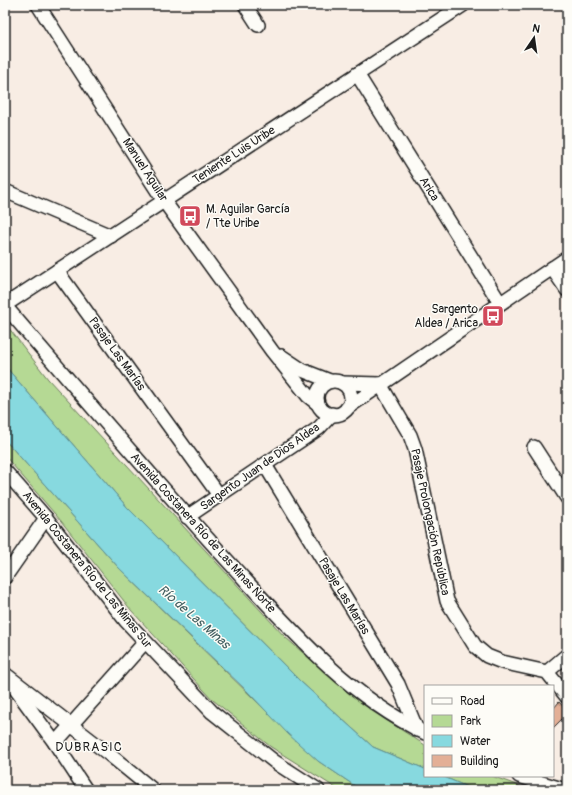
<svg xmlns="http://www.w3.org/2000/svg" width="572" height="795" viewBox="0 0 572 795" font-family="Pangolin,sans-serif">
	<rect width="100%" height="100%" fill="#f8ede4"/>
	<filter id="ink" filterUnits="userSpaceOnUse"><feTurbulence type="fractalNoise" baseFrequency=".025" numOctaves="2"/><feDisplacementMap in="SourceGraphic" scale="8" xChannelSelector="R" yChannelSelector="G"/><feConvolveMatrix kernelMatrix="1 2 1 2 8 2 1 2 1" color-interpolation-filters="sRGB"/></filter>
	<g filter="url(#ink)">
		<g fill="#b5d994" stroke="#687a58">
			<path d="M5,323L48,379L285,637L335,681L372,711L425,745V769L373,747L301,682L127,507L5,366Z"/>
			<path d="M5,440L119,568L318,761L361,790H339L271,747L213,700L131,610L61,521L5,456Z"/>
			<path d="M442,776H492L530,790H474Z"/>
		</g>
		<path fill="#87d9df" stroke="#5c8d91" d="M5,366L127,507L301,682L373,747L425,769V776H442L474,790H361L318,761L288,734L247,691L119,568L5,440Z"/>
		<path fill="#e3af96" stroke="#1c1c1c" d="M559,702L567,711V714L553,728V709Z"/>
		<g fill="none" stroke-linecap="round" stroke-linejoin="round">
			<g stroke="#1c1c1c" stroke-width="16">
				<g id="minor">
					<path d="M38,5L164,201L272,351L308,396L318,404"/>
					<path d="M245,5L258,25"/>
					<path d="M357,74L500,303"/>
					<path d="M5,191L111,236"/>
					<path d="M552,268L567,290"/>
					<path d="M57,271L219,495"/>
					<path d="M5,305L463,5"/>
					<path d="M5,306C78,391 151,476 226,559C286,624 344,694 425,733"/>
					<path d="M281,356L302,370L330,381"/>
					<circle cx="334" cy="398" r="17"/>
					<path d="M342,383L380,384"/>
					<path d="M380,384L410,435L415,449L447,601L475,646L487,656L502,662L547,672L567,697"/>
					<path d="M347,408L567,258"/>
					<path d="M534,447L567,498"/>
					<path d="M265,465L398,684L417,730"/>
					<path d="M5,471L46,518L126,621L212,712L275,762L318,790"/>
					<path d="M187,517L319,428L332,414"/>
					<path d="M5,577L46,518"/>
					<path d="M547,672L567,655"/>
					<path d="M5,674L110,755L153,790"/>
					<path d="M11,683L55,743L86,790"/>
					<path d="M55,743L145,642"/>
					<path d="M519,776L565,790"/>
				</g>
			</g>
			<use href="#minor" stroke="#fdfcf7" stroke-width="13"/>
		</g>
	</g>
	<defs>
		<g id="bus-square" transform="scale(1.15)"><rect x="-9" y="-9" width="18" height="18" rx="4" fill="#d1495b" stroke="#fdfcf7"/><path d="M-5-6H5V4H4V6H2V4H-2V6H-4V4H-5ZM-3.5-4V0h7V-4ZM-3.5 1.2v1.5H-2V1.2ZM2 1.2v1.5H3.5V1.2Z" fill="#fff"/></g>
	</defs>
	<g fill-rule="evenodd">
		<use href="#bus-square" x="190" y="216"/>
		<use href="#bus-square" x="493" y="316"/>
	</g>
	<g text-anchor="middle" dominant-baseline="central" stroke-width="3" stroke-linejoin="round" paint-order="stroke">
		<g font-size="12" fill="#1c1c1c" stroke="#fdfcf7">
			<text transform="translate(234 155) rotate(-33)">Teniente Luis Uribe</text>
			<text transform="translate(145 170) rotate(57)">Manuel Aguilar</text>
			<text transform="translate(429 189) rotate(58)">Arica</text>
			<text transform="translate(117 354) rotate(54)">Pasaje Las Marías</text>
			<text transform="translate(260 467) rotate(-35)">Sargento Juan de Dios Aldea</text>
			<text transform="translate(430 522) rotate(78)">Pasaje Prolongación República</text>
			<text transform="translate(203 533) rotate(48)">Avenida Costanera Río de Las Minas Norte</text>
			<text transform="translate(87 570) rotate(51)">Avenida Costanera Río de Las Minas Sur</text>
			<text transform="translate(344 596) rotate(59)">Pasaje Las Marías</text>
		</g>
		<g font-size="12" fill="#1c1c1c" stroke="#fdfcf7" text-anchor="start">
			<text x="206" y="209">M. Aguilar García<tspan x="206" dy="14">/ Tte Uribe</tspan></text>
			<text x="478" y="309" text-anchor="end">Sargento<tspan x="478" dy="14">Aldea / Arica</tspan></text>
		</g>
		<g font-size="13" font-style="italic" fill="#415e60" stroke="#fdfcf7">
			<text transform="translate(194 617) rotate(41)">Río de Las Minas</text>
		</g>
		<g font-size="13" letter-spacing="1" fill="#1c1c1c" stroke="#fdfcf7">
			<text x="89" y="747">DUBRASIC</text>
		</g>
	</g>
	<rect width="572" height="795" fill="none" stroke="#fdfcf7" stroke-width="20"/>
	<rect x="10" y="10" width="552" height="775" fill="none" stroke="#1c1c1c" stroke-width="1.5" filter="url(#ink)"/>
	<rect x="424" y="685" width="130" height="92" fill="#fdfcf7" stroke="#a3a29f"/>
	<rect x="432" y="698" width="20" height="6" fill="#fdfcf7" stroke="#a3a29f"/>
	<text x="460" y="705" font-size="12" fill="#1c1c1c">Road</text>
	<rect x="432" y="715" width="20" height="12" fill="#b5d994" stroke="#a3a29f"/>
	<text x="460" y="725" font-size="12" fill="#1c1c1c">Park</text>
	<rect x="432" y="735" width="20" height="12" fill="#87d9df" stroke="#a3a29f"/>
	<text x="460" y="745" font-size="12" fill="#1c1c1c">Water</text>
	<rect x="432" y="755" width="20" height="12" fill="#e3af96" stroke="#a3a29f"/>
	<text x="460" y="765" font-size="12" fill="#1c1c1c">Building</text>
	<g transform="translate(534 38) rotate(13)" stroke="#fdfcf7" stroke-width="3" paint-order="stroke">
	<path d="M0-3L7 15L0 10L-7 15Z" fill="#1c1c1c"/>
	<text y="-6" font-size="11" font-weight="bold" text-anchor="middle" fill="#1c1c1c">N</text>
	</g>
</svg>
